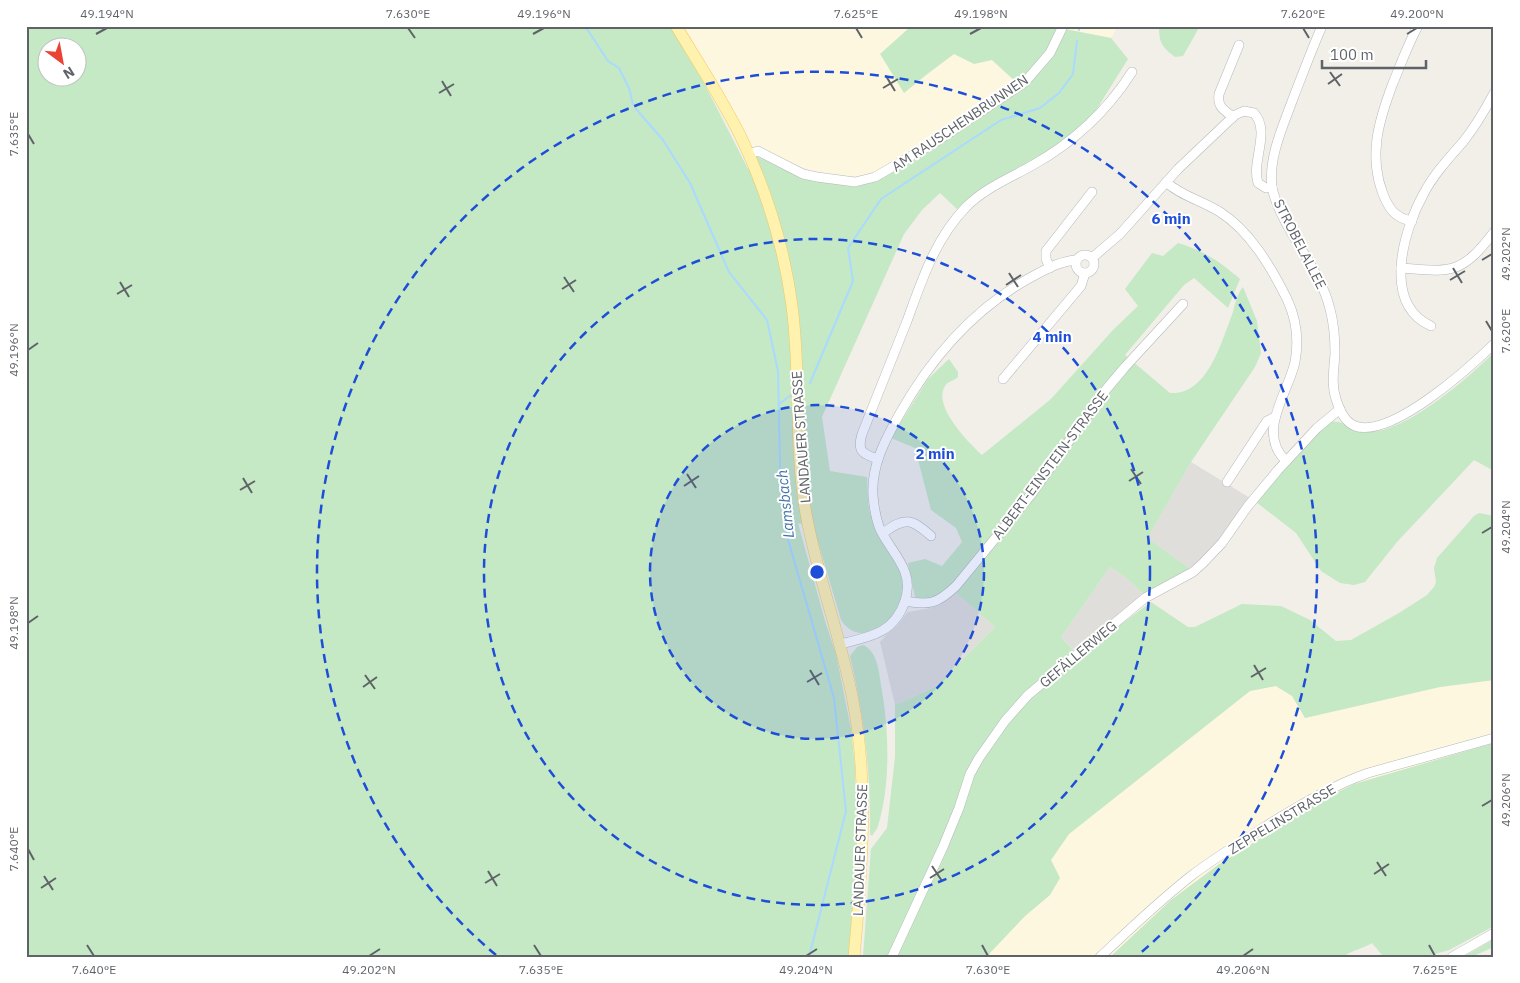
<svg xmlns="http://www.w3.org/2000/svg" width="1520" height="983" viewBox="0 0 1520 983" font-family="'IBM Plex Sans',sans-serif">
	<rect width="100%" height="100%" fill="#f1efe8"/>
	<g fill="#fef7e0">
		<path d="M680,26H908L904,93L954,54L974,63L992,60L1017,83L928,142L871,174L851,177L814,172L751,147Z"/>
		<path d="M1066,26H1118L1111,38L1065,29Z"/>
		<path d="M1494,680V743L1354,784L1320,801L1218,865L1171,900L1110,957H988L989,953L1025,916L1050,895L1051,860L1069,834L1250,691L1275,686L1292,696L1305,718L1440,687Z"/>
	</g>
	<g fill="#e0deda">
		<path d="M1191,462L1250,498L1217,543L1190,569L1149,539L1150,534Z"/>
		<path d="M1110,567L1125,577L1144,594L1076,652L1061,637Z"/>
		<path d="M955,592L995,627L935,687L895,705L880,642L887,634L897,626L908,612L931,608L941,603Z"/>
	</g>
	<g fill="#c5e8c5" fill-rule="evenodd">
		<path d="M26,26H670L704,83L748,169L756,156L803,179L856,187L887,175L966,126L1016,90L1065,29L1111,38L1128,59L1093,115L1054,149L980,190L957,209L940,193L922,210L904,234L822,417L830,471L867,477C868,489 867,504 871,516C874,526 880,538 886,547C889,553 894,557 897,563C908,580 905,602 892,617C887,623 875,632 866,633C855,634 847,629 841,620L814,528L798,523L825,621L836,654L851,729L855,765L857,841L849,957H26ZM48,48H78V78H48Z"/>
		<path d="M908,26H1061L1040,61L1017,83L992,60L974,64L954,54L927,74L904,93L880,54L909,28Z"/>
		<path d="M1159,26H1200L1183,56L1175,57C1162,47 1159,43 1159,26Z"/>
		<path d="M1178,243C1204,251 1219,261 1240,279L1228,308L1194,278L1184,285L1125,355L1170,393C1208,396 1222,340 1233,312C1235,304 1237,294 1243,287L1257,321L1261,353L1255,367L1191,462L1150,534L1149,539L1190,569L1144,594L1125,577L1110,567L1061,637L1080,657L1112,631L1151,602L1188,627H1195L1242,604L1281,606L1310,620L1336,641L1351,640L1399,613L1427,595L1434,587L1436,582L1434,568L1437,558L1474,516L1479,513L1494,516V680L1440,687L1305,718L1292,696L1276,686L1250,691L1069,834L1051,860L1060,878L1050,895L1025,916L990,953L988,957H863L871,849L887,828L895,757V705L935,687L995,627L955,592C942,597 929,604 915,597L908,563L925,559L942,566L962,542L956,528L931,510L915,448L891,438L928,379L949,359L958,372V377C954,381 948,381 945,386C932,406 969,443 982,455L1051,399L1113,330L1138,306L1125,289L1152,253L1163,256Z"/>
		<path d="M1494,352V471L1474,460L1397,542L1365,582L1354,585L1340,583L1321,571L1296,533L1256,502L1289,463L1329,422C1345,419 1352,432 1369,432C1406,432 1469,378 1494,352Z"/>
		<path d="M863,645C877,651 879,671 881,685C889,729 891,783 878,826C877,830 874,832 872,836L870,834C871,774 864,715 850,656L857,647Z"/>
		<path d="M1494,743V926L1449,950L1424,957H1392L1382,955L1372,943C1362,949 1352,950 1343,957H1110L1171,900L1218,865L1320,801L1354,784Z"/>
		<path d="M1494,939V947L1471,957H1463Z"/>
	</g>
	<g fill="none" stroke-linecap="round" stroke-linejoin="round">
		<g stroke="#aadaff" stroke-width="2">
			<path d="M585,26L608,61L619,68L629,88L633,105"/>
			<path d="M1079,30L1080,26"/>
			<path d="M636,109L663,140L690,183L729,272L767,320L778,371L780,466L787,536L834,698L846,811L809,957"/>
			<path d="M810,383L853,281L848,248L881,199L1001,120L1040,108L1059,93L1073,74L1077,41"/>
			<path d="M779,404L791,395"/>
		</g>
		<g stroke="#b5b8bc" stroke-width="10">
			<g id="minor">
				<path d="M1322,26C1312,49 1303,73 1294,96C1284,124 1268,157 1272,187C1274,199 1279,209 1284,219C1299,249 1322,276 1330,309C1334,324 1335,339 1335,354C1334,369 1331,384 1336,399C1339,409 1345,422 1355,426C1391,439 1469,368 1494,344"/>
				<path d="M1233,117C1224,110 1217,107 1219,94L1239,45"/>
				<path d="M749,154L758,151L803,174L817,177L855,182L875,177L937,141L1025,82L1050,53L1063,26"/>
				<path d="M1166,182C1181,196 1203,201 1220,212C1250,231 1271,267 1287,299C1296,318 1299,340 1295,362C1288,394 1256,432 1286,461"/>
				<path d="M1412,221C1395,218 1389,209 1383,194C1368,155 1379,120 1393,83C1401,64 1408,44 1418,26"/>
				<circle cx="1085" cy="264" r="9"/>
				<path d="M1092,258L1120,234L1178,169L1235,115L1244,111L1254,113C1271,132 1251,161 1258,183L1266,188L1272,187"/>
				<path d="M1050,268L1046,259V251L1092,192"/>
				<path d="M1401,268C1452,272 1461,275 1494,232"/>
				<path d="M1431,326C1381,303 1404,229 1424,193C1434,174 1449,158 1463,142C1475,127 1485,110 1494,93"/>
				<path d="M1003,379L1081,286L1085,273"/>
				<path d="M878,459C862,454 857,451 862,434C877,396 892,359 907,321C922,280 935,239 966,207C985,188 1010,178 1033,165C1074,142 1107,111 1132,72"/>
				<path d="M1227,482L1267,421L1275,417"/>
				<path d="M883,533C905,517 911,518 931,536"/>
				<path d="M905,601C930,606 938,603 956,586L1030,496L1104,392L1125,367L1183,304"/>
				<path d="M840,644C869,637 894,634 905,601C915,570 892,554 880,529C876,519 874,507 873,496C871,466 885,440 899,415C932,356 977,305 1037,274C1050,267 1062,261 1076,260"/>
				<path d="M892,957L943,847L959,808L970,774L979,758L1005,721L1028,695L1145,598L1193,572L1203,563L1222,543L1248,506L1278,470L1317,428L1340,409"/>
				<path d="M1100,957C1130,929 1159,901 1191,876C1217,856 1246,839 1274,821C1304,803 1334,785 1368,773L1494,738"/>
				<path d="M1452,957L1494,933"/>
			</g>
		</g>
		<g stroke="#f2c960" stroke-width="12">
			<path id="major" d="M676,26C698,62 721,97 740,135C766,189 784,246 792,306C801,373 794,441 805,508C816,574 841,636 853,701C869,786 862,871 854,957"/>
		</g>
		<use href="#minor" stroke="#fff" stroke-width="9"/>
		<use href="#major" stroke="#fff2af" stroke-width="11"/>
	</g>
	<path fill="none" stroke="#5f6368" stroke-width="2" d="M408,28L415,38M856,28L862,38M1303,28L1309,38M96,34L107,28M533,34L544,28M970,34L981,28M1407,34L1417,28M1330,72L1340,86M886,76L895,91M442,81L451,96M1328,84L1342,74M883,88L898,79M439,93L454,84M28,134L34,144M1482,260L1492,254M1453,268L1462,283M1009,273L1018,287M564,277L574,292M1450,280L1465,271M120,282L129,297M1006,285L1021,275M562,289L576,280M117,294L132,285M1486,321L1492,331M28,350L38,343M1131,469L1141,484M687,474L696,488M243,478L252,493M1129,481L1143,472M684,486L699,476M240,490L255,481M1482,533L1492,527M28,623L38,616M1254,665L1263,680M810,670L819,685M365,675L375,689M1251,677L1266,668M807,682L822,673M363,687L377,677M1482,806L1492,800M28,849L34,860M1377,862L1386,876M932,866L942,881M488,871L497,886M1374,874L1389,864M44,876L53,890M930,878L944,869M485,883L500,874M41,888L56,878M87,945L94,956M534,945L541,956M982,945L988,956M1429,945L1435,956M369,956L380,949M806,956L817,949M1243,956L1253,949"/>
	<circle cx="817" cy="572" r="167" fill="#1d4ed8" fill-opacity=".12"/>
	<g fill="none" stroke="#1d4ed8" stroke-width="2.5" stroke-dasharray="9 6">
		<circle cx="817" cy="572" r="167"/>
		<circle cx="817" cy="572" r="333"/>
		<path d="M496 955A500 500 0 1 1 1138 955"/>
	</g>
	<g text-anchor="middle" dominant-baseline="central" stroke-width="4" stroke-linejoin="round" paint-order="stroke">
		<g font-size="14" fill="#5f6368" stroke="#fff">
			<text transform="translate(960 123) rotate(-34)">AM RAUSCHENBRUNNEN</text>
			<text transform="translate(1300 244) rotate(63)">STROBELALLEE</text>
			<text transform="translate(801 437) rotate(-94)">LANDAUER STRASSE</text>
			<text transform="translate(1050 465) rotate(-53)">ALBERT-EINSTEIN-STRASSE</text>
			<text transform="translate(1078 654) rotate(-40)">GEFÄLLERWEG</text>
			<text transform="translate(1282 819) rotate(-31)">ZEPPELINSTRASSE</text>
			<text transform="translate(860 850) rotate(-88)">LANDAUER STRASSE</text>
		</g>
		<g font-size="15" font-style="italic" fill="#4174aa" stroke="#fff">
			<text transform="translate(785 504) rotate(-96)">Lamsbach</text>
		</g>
	</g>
	<circle cx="817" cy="572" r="8" fill="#1d4ed8" stroke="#fff" stroke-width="2.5"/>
	<g font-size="15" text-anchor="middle" font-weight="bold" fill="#1d4ed8" stroke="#fff" stroke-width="4" stroke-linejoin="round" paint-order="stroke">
		<text x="1171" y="224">6 min</text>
		<text x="1052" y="342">4 min</text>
		<text x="935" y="459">2 min</text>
	</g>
	<rect width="1520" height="983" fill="none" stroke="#ffffff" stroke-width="55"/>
	<g transform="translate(62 62) rotate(148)"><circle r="24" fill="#ffffff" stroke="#bfc1c3"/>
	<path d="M0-4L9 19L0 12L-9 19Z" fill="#ea4335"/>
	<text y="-8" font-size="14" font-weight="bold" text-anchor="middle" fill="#5f6368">N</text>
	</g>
	<path d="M1322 60v8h104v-8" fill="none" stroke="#5f6368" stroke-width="2.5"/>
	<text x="1330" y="60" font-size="15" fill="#5f6368" stroke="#ffffff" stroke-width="4" paint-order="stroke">100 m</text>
	<rect x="28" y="28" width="1464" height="928" fill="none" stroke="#5f6368" stroke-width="2"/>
	<g font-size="12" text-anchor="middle" fill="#5f6368">
		<text x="107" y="18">49.194°N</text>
		<text x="408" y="18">7.630°E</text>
		<text x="544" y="18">49.196°N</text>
		<text x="856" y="18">7.625°E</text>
		<text x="981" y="18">49.198°N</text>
		<text x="1303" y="18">7.620°E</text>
		<text x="1417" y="18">49.200°N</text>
		<text transform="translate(14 134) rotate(-90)" y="4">7.635°E</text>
		<text transform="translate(1506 254) rotate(-90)" y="4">49.202°N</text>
		<text transform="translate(1506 331) rotate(-90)" y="4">7.620°E</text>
		<text transform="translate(14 350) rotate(-90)" y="4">49.196°N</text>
		<text transform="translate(1506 527) rotate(-90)" y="4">49.204°N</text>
		<text transform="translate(14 623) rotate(-90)" y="4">49.198°N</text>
		<text transform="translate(1506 800) rotate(-90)" y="4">49.206°N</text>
		<text transform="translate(14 849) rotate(-90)" y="4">7.640°E</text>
		<text x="94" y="974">7.640°E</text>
		<text x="369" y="974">49.202°N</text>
		<text x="541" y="974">7.635°E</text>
		<text x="806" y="974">49.204°N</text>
		<text x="988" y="974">7.630°E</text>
		<text x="1243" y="974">49.206°N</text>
		<text x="1435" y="974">7.625°E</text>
	</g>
</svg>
